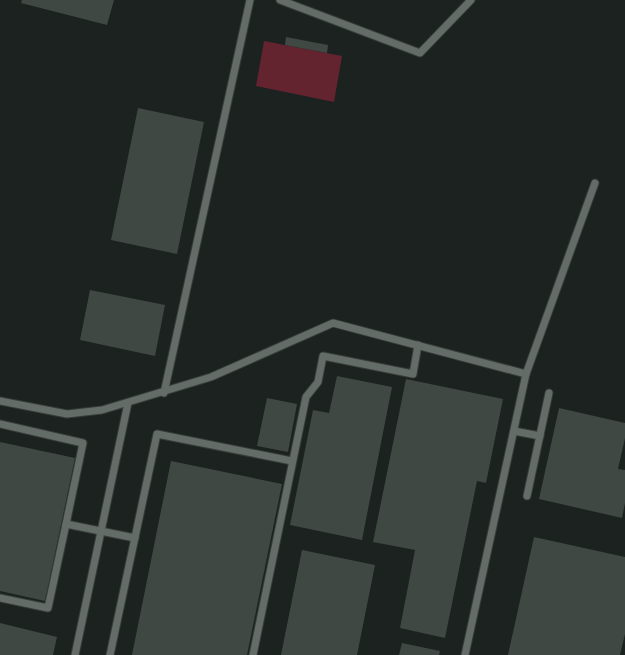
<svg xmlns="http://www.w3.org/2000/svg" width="625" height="655" viewBox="0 0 625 655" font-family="'Nunito Sans',sans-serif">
	<rect width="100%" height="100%" fill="#1b221f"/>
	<path fill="#632430" d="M264,41L342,56L334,102L256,86Z"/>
	<g fill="#404844">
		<path d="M22,0H114L107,25L21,3Z"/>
		<path d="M286,37L328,45L327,53L285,45Z"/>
		<path d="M138,108L204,122L177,254L111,240Z"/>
		<path d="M90,290L165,305L155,356L80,340Z"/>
		<path d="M337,376L392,387L362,540L290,525L313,410L329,413Z"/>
		<path d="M406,379L503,399L486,483L477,481L445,638L400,628L415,550L373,542Z"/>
		<path d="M267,398L297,404L288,452L257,446Z"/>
		<path d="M559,408L625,423V438L618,469L625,470V503L622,518L539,499Z"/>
		<path d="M0,442L75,458L45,601L0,591Z"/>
		<path d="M171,461L282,484L247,655H132Z"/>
		<path d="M534,537L625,557V634L620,655H508Z"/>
		<path d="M302,550L375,565L357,655H281Z"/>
		<path d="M0,623L57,637L53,655H0Z"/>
		<path d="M402,643L440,651L439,655H399Z"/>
	</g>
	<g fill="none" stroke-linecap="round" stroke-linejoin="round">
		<g stroke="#383d3b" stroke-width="9">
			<g id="service">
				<path d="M280,0L420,53L471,0"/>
				<path d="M164,393L250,0"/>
				<path d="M0,401L67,414L102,410L211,377L333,323L526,374"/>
				<path d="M0,424L83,443L66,524"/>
				<path d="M514,431L540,436"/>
				<path d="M527,496L549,393"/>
				<path d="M0,598L48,608L66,524L135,538"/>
				<path d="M75,655L128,403"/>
				<path d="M110,655L157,434L292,461"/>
				<path d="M253,655L306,397L318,382L323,356L413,374L418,345"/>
				<path d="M465,655L526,374L595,183"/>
			</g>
		</g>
		<use href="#service" stroke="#646c68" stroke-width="7"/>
	</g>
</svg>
